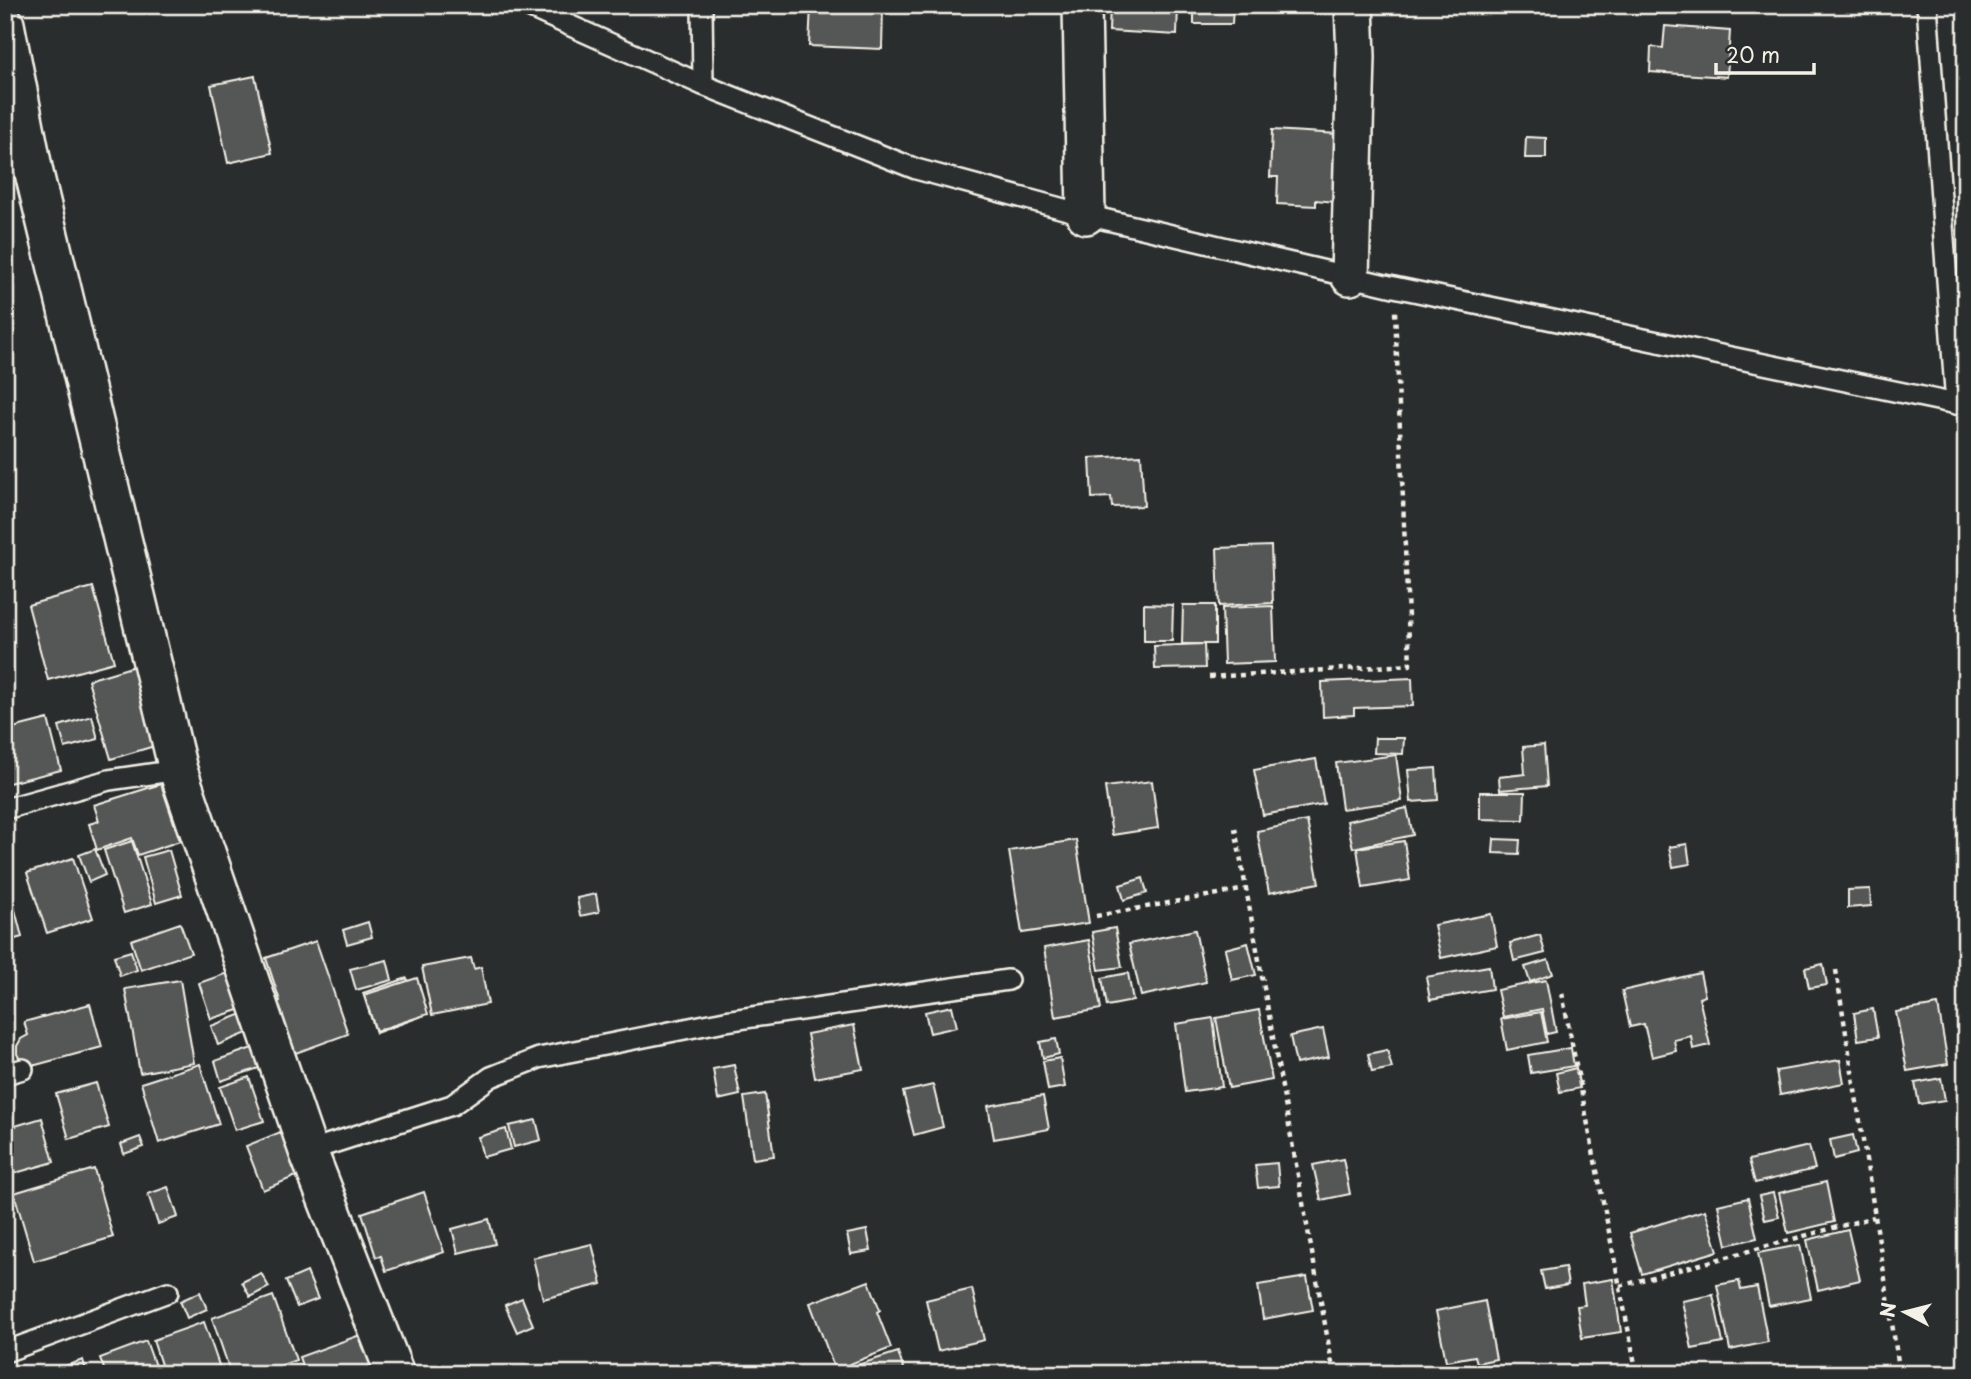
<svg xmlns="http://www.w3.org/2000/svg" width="1971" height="1379" viewBox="0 0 1971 1379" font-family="'Playpen Sans',sans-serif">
	<rect width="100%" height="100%" fill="#2a2d2e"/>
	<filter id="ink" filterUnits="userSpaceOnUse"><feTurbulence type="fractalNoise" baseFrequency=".0143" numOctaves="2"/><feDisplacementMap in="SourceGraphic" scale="14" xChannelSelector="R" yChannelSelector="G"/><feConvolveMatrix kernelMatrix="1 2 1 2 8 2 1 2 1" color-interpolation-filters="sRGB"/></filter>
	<g filter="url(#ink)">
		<g fill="#555756" stroke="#f4f1e8" stroke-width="2">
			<path d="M811,5H883L882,49L809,46Z"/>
			<path d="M1110,5H1178L1177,35L1109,31Z"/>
			<path d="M1194,5H1233L1232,24H1194Z"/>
			<path d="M1665,26L1730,31L1727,77L1650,72L1651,47L1663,48Z"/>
			<path d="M255,76L272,153L228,163L211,85Z"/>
			<path d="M1272,130L1339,134L1335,202L1316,200V206L1277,204L1278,177H1270Z"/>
			<path d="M1526,137L1546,138V158H1525Z"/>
			<path d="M1141,455L1144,506L1112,507L1111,497L1092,498L1090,458Z"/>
			<path d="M1271,546L1273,603L1219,606L1217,548Z"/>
			<path d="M93,587L114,662L48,680L28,605Z"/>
			<path d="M1144,604L1173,605L1172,641H1144Z"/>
			<path d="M1183,605H1215V644H1182Z"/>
			<path d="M1273,606L1275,662L1224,664L1222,608Z"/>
			<path d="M1204,644L1205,668L1155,669L1154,646Z"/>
			<path d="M138,665L161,744L111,759L88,680Z"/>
			<path d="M1412,678L1413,706L1354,708V715L1323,717L1322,682Z"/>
			<path d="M92,716L98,739L65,748L59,726Z"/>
			<path d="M48,719L61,770L5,784V730Z"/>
			<path d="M1375,738H1404L1403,754L1374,753Z"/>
			<path d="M1544,745L1547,786L1500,790L1499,777L1525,774L1523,747Z"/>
			<path d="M1396,755L1402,801L1342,809L1336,763Z"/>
			<path d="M1316,759L1324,804L1263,815L1254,770Z"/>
			<path d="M1436,768L1438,800L1411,802L1408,770Z"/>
			<path d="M1152,781L1158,828L1112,835L1105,787Z"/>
			<path d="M161,784L180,841L138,855L132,838L97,850L89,824L99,821L94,805Z"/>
			<path d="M1480,792H1525L1524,820L1480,819Z"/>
			<path d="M1407,808L1413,835L1353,848L1347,821Z"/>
			<path d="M1307,821L1319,883L1269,893L1257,831Z"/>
			<path d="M1494,839L1520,840L1519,854L1493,853Z"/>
			<path d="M1076,840L1089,923L1022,933L1009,851Z"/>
			<path d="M132,841L152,904L124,913L104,850Z"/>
			<path d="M1404,841L1410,880L1363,888L1357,848Z"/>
			<path d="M1687,844L1690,864L1673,867L1669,847Z"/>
			<path d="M95,849L105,875L89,882L79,855Z"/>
			<path d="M169,850L182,895L156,903L143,857Z"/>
			<path d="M73,858L93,918L47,933L27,873Z"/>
			<path d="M1143,878L1147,893L1124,900L1120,885Z"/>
			<path d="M1870,889L1871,906L1848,908V890Z"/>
			<path d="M596,894L599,912L580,916L577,898Z"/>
			<path d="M12,898L22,937L5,942V900Z"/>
			<path d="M1491,914L1497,946L1441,958L1434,925Z"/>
			<path d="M368,922L372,937L347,944L343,930Z"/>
			<path d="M180,923L191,953L141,970L131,940Z"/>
			<path d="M1115,928L1122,967L1099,970L1092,932Z"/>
			<path d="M1195,930L1206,982L1141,996L1129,944Z"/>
			<path d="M1540,935L1545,953L1514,961L1510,943Z"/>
			<path d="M1089,940L1101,1009L1055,1017L1044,948Z"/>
			<path d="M316,941L348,1034L293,1054L275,1003L280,1001L266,958Z"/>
			<path d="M1248,943L1256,975L1232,980L1225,949Z"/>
			<path d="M131,951L137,970L120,976L114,956Z"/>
			<path d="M471,958L474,969L481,967L488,1004L432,1015L422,967Z"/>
			<path d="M387,960L392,980L356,990L350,969Z"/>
			<path d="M1548,960L1553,974L1530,982L1525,967Z"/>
			<path d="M1823,964L1827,985L1809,988L1805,968Z"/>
			<path d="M1489,966L1492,989L1430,1000L1426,977Z"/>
			<path d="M236,970L248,1007L211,1019L199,983Z"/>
			<path d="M1128,973L1133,1001L1107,1006L1102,978Z"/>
			<path d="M1700,973L1705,996L1699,998L1710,1045L1693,1049L1691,1036L1674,1040L1676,1051L1652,1057L1644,1024L1630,1027L1622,991Z"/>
			<path d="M407,978L420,1017L376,1033L363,993Z"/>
			<path d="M417,978L428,1014L376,1031L364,995Z"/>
			<path d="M180,980L194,1063L140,1073L125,989Z"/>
			<path d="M1546,980L1556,1032L1547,1034L1542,1009L1503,1017L1497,990Z"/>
			<path d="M90,1004L102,1047L36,1065H28L21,1061L17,1054V1046L21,1039L28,1035L24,1022Z"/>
			<path d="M1938,1005L1948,1064L1907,1071L1896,1012Z"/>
			<path d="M952,1006L957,1027L930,1033L925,1012Z"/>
			<path d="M1873,1009L1878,1037L1858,1040L1854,1013Z"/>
			<path d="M1259,1010L1272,1080L1229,1088L1216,1018Z"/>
			<path d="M250,1011L257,1029L218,1045L211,1026Z"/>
			<path d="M1541,1012L1547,1042L1507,1050L1501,1019Z"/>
			<path d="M1213,1018L1222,1087L1185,1092L1176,1024Z"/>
			<path d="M854,1025L863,1069L815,1078L807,1034Z"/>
			<path d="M1323,1029L1329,1057L1296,1064L1290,1036Z"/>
			<path d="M1056,1039L1059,1054L1043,1058L1040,1042Z"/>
			<path d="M255,1047L262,1067L221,1081L215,1061Z"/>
			<path d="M1571,1048L1574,1066L1531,1073L1528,1055Z"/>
			<path d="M1387,1050L1392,1068L1372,1072L1368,1054Z"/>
			<path d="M1060,1058L1065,1087L1048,1090L1043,1061Z"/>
			<path d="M1840,1060L1844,1083L1780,1095L1776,1071Z"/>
			<path d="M200,1064L219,1124L159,1143L141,1083Z"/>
			<path d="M734,1065L740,1095L718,1100L713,1069Z"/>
			<path d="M1576,1068L1580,1088L1560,1092L1556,1073Z"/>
			<path d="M249,1077L264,1121L235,1130L220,1087Z"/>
			<path d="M1941,1078L1945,1100L1919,1104L1915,1083Z"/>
			<path d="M96,1083L109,1127L69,1139L56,1094Z"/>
			<path d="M933,1085L943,1127L914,1135L903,1092Z"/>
			<path d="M765,1094L774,1156L753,1159L744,1097Z"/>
			<path d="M1043,1096L1049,1129L994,1139L988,1106Z"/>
			<path d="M42,1118L54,1162L5,1176V1129Z"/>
			<path d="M536,1120L541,1140L514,1147L509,1126Z"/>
			<path d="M288,1129L306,1172L263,1190L246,1146Z"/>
			<path d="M506,1129L511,1149L483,1157L478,1137Z"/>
			<path d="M1853,1135L1857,1153L1834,1159L1830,1140Z"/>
			<path d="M140,1137L144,1147L124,1154L121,1144Z"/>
			<path d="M1809,1146L1815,1169L1755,1183L1749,1160Z"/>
			<path d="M1343,1159L1350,1194L1321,1200L1313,1165Z"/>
			<path d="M1277,1163L1279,1186L1258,1188L1255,1165Z"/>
			<path d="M94,1169L113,1237L34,1261L14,1193Z"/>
			<path d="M1826,1182L1834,1222L1788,1233L1779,1193Z"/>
			<path d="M168,1187L178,1217L158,1224L148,1194Z"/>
			<path d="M424,1192L444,1252L386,1271L381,1256L376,1257L362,1213Z"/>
			<path d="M1773,1193L1779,1217L1765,1220L1759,1196Z"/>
			<path d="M1748,1198L1757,1238L1727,1245L1718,1205Z"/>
			<path d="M1705,1210L1718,1251L1642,1274L1630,1233Z"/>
			<path d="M489,1219L495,1244L458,1253L452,1229Z"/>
			<path d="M867,1230L871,1251L851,1254L847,1234Z"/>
			<path d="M1848,1230L1860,1280L1818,1290L1807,1240Z"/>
			<path d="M592,1244L602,1284L543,1299L533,1258Z"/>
			<path d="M1800,1245L1811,1298L1769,1306L1758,1253Z"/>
			<path d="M1565,1267L1568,1285L1545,1289L1541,1271Z"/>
			<path d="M307,1272L318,1299L297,1307L286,1281Z"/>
			<path d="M261,1273L269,1287L250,1297L242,1282Z"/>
			<path d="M1307,1277L1313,1310L1263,1319L1258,1285Z"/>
			<path d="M1613,1279L1621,1332L1582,1338L1577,1306L1585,1305L1582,1284Z"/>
			<path d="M869,1281L880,1310L877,1312L891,1348L835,1370L810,1303Z"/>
			<path d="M1739,1281L1741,1290L1757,1287L1768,1342L1730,1350L1717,1285Z"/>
			<path d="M972,1289L984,1340L938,1351L926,1300Z"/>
			<path d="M200,1292L207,1309L187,1318L180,1301Z"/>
			<path d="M1713,1295L1723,1343L1692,1349L1682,1301Z"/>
			<path d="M273,1296L296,1360L258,1374H231L212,1318Z"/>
			<path d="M522,1298L533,1325L517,1332L505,1305Z"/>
			<path d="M1485,1301L1496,1359L1477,1363L1475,1356L1446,1361L1436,1311Z"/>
			<path d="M204,1322L222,1374H164L153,1340Z"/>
			<path d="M360,1335L374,1374H305L299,1357Z"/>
			<path d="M146,1341L158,1374H106L100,1358Z"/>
			<path d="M898,1352L905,1374H843L842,1370Z"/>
			<path d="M83,1360L87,1374H41Z"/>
		</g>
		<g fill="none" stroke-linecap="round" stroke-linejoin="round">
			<g stroke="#f4f1e8" stroke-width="24">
				<g id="lane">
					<path d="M524,5L703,85L916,169L1086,215L1394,287L1966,406"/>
					<path d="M702,5L703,85"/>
					<path d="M1927,5L1956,404"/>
					<path d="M5,809L109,780L178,770"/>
					<path d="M5,1074L23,1069"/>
					<path d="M308,1151L452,1105L491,1077L539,1058L725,1021L1008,980"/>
					<path d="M5,1352L168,1292"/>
				</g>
			</g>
			<g stroke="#f4f1e8" stroke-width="42">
				<g id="street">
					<path d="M1082,5L1086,215"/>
					<path d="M5,24L34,173L178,770L308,1151L395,1374"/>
					<path d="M1350,276L1356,57L1354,5"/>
				</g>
			</g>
			<g stroke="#f4f1e8" stroke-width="4.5" stroke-dasharray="5 5" stroke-linecap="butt">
				<path d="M1209,677L1410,665L1395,311"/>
				<path d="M1235,828L1334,1374"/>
				<path d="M1096,916L1246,889"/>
				<path d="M1836,970L1900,1374"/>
				<path d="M1562,993L1637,1374"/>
				<path d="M1620,1286L1874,1217"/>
			</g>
			<use href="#lane" stroke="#2a2d2e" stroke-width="19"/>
			<use href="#street" stroke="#2a2d2e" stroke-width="37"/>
		</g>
	</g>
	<rect width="1971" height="1379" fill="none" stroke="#2a2d2e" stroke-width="28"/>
	<rect x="14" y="14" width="1943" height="1351" fill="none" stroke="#f4f1e8" stroke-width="2.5" filter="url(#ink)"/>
	<g transform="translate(1905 1312) rotate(277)" stroke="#2a2d2e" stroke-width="5" paint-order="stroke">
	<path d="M0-5L12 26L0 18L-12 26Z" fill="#f4f1e8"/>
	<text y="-10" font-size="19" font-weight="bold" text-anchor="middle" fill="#f4f1e8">N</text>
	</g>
	<path d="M1716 63v10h98v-10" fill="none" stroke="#f4f1e8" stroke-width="3.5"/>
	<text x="1726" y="63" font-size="21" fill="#f4f1e8" stroke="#2a2d2e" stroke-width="5" paint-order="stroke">20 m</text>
</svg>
